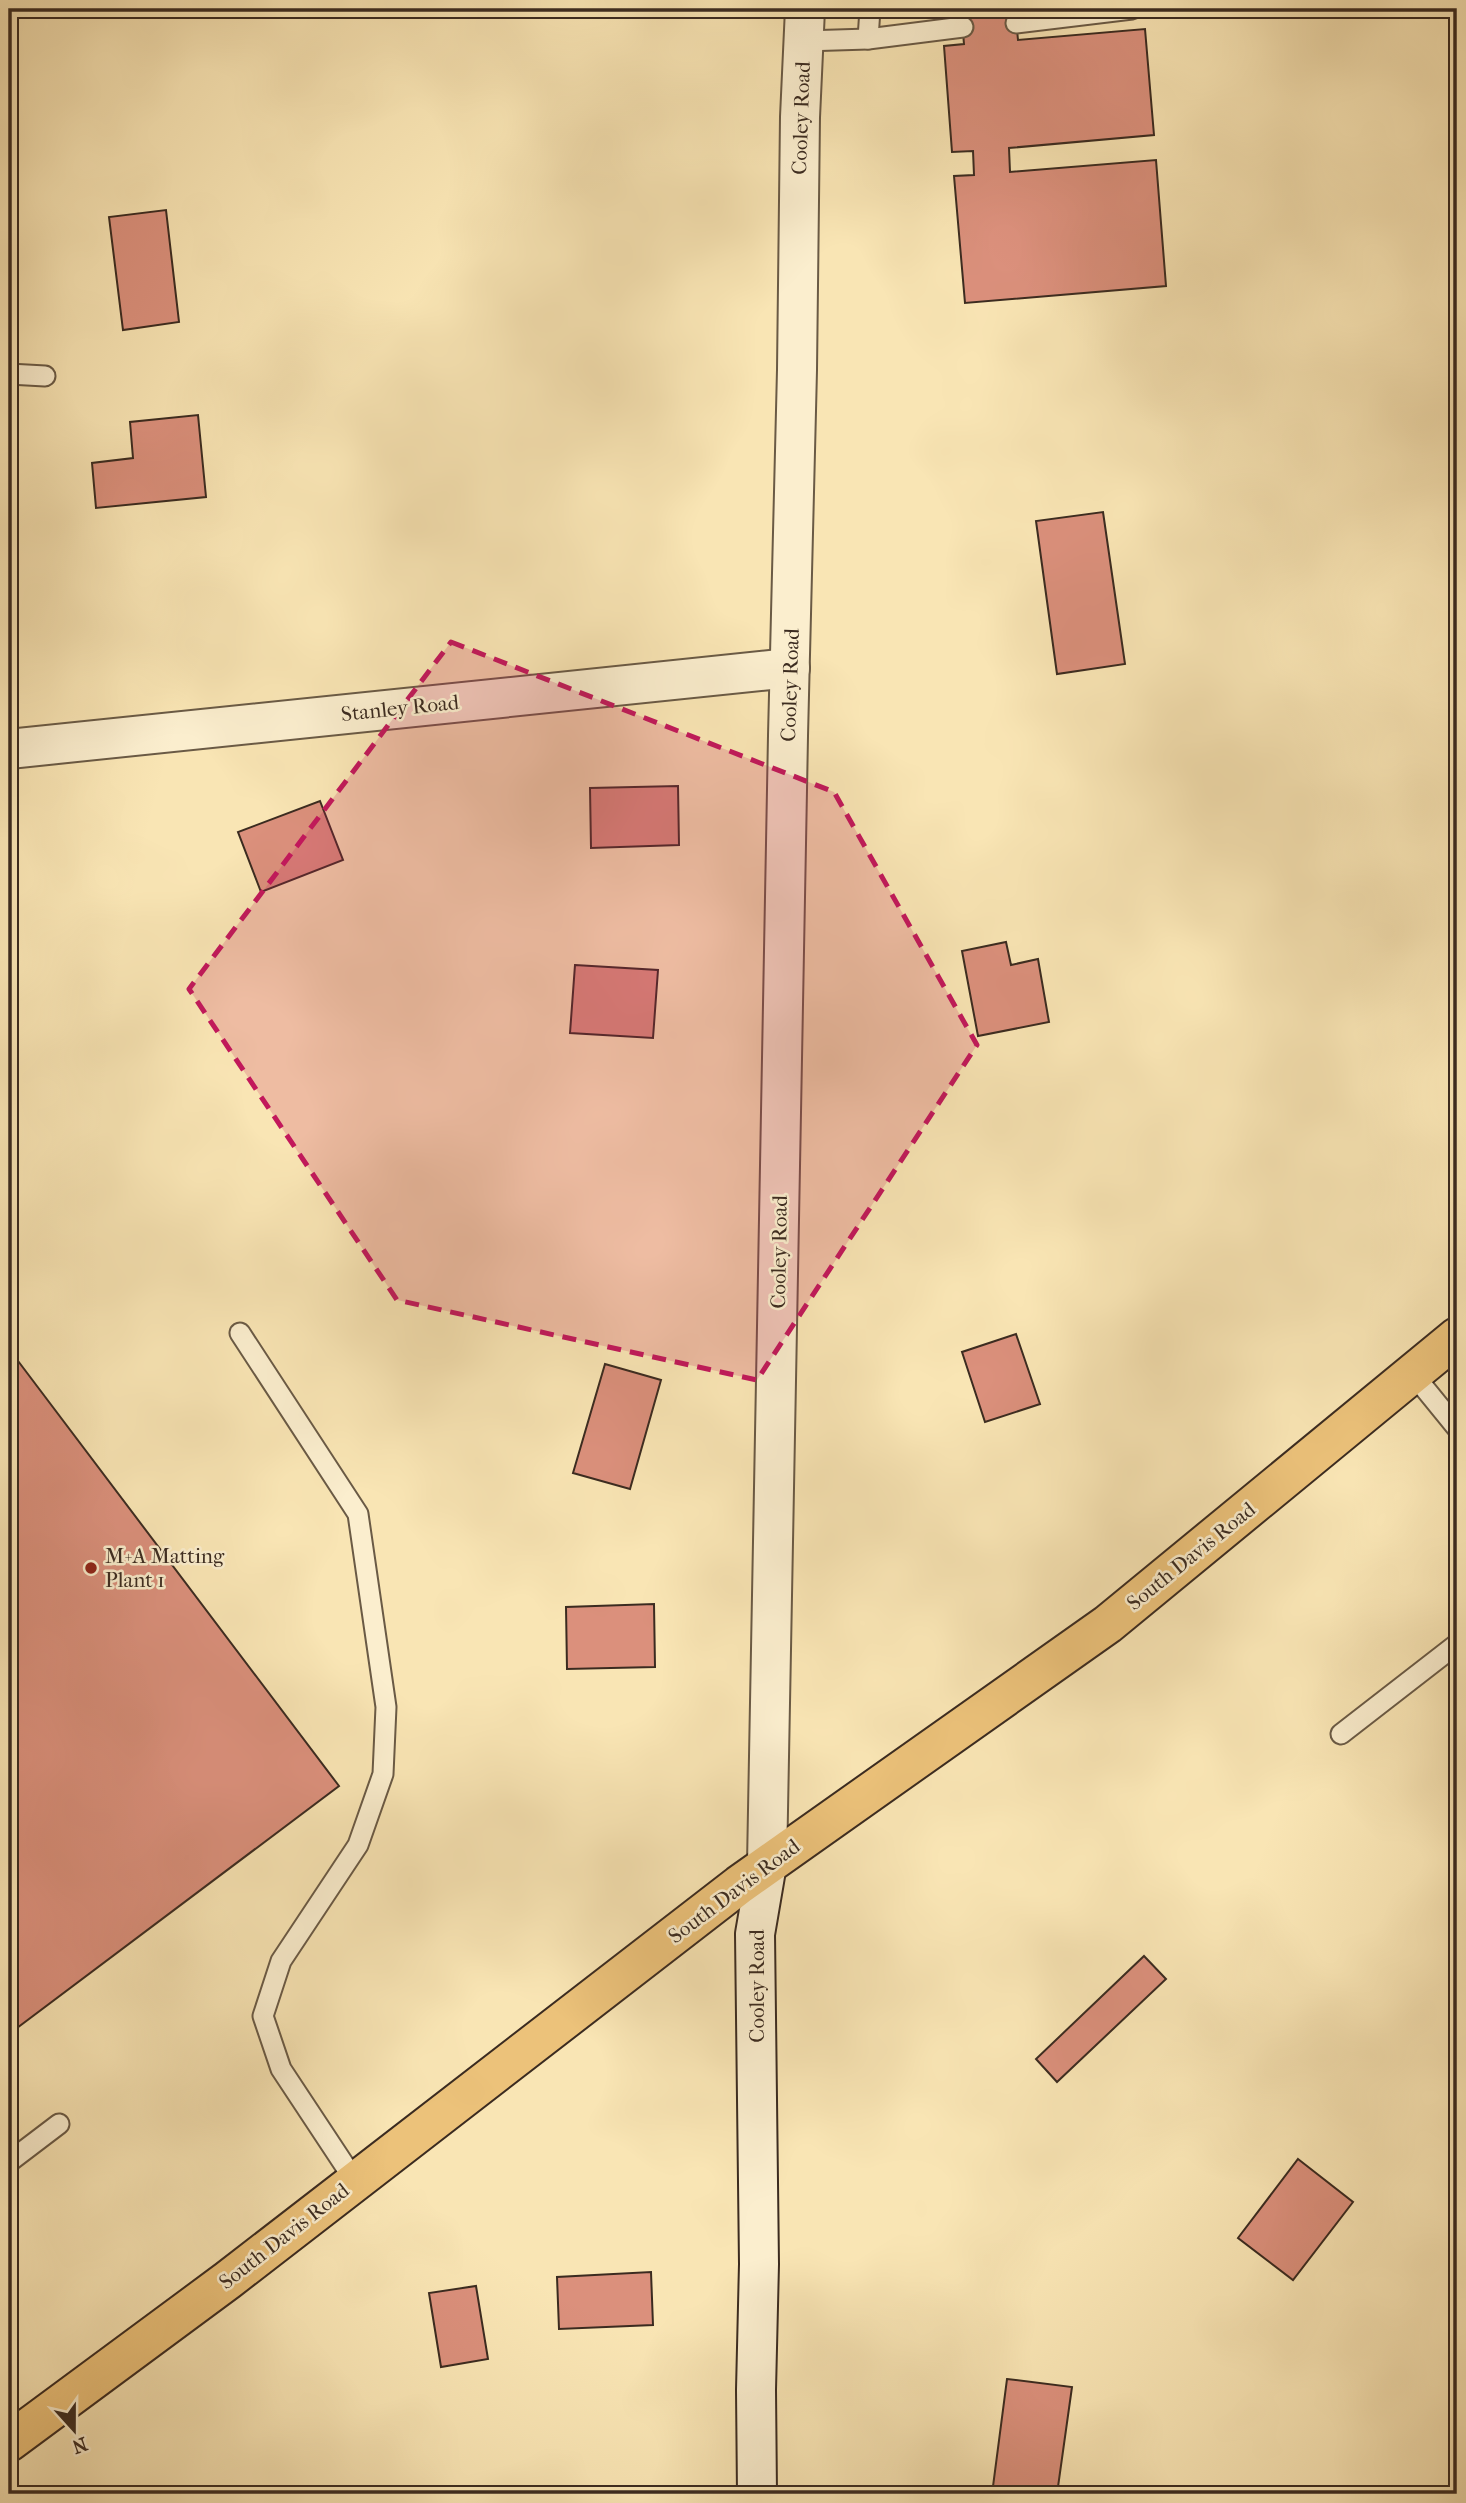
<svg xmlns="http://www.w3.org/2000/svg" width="1466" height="2503" viewBox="0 0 1466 2503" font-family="'IM FELL French Canon',serif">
	<rect width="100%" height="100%" fill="#f9e5b4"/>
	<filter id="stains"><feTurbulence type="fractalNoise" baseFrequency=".00286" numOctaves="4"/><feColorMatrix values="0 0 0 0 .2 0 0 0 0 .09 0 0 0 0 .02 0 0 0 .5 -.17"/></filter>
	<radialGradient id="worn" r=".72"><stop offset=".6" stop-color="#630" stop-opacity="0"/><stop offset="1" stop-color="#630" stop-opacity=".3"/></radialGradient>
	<g fill="#db907c" stroke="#3b2b20" stroke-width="2">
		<path d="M977,9H1015L1018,40L1145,29L1154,135L1009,148L1010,172L1156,160L1166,286L965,303L954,176L974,175L973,151L952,152L944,46L964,44L961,10Z"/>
		<path d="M166,210L179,322L123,330L109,217Z"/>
		<path d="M198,415L206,497L96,508L92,463L133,458L130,422Z"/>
		<path d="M1103,512L1125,664L1057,674L1036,521Z"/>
		<path d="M678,786L679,845L591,848L590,788Z"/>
		<path d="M320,801L343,860L261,892L238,832Z"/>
		<path d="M1006,942L1011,965L1038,959L1049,1022L978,1036L962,951Z"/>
		<path d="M575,965L658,970L653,1038L570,1033Z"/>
		<path d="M1016,1334L1040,1404L985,1422L962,1352Z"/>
		<path d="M9,1349L339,1786L9,2034Z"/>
		<path d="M605,1364L661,1380L630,1489L573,1473Z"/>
		<path d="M654,1604L655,1667L567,1669L566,1607Z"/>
		<path d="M1144,1956L1166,1979L1057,2082L1036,2059Z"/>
		<path d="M1298,2159L1353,2202L1293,2280L1238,2238Z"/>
		<path d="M651,2272L653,2325L559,2329L557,2277Z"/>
		<path d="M476,2286L488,2359L441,2367L429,2293Z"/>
		<path d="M1007,2379L1072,2387L1057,2494H992Z"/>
	</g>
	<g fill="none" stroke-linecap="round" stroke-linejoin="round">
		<g stroke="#6a5a45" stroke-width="23">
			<g id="lane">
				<path d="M1016,23L1132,9"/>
				<path d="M868,39L870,9"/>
				<path d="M804,41L868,39L963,27"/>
				<path d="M9,374L45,376"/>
				<path d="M240,1333L358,1514L386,1707L383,1774L358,1845L281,1961L263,2016L281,2069L355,2181"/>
				<path d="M1413,1374L1457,1428"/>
				<path d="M1341,1734L1457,1644"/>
				<path d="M9,2162L59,2124"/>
			</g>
		</g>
		<g stroke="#6a5a45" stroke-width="42">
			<g id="street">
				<path d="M9,749L790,668"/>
				<path d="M767,1864L788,736L797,370L800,117L805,9"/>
			</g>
		</g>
		<g stroke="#3b2b20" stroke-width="42">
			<path id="secondary" d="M757,2494L756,2390L759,2264L755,1934L767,1864"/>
		</g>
		<g stroke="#3b2b20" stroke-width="42">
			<path id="primary" d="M9,2442L228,2280L739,1885L1108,1624L1457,1337"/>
		</g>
		<use href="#lane" stroke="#fbeece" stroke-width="19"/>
		<use href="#street" stroke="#fbeece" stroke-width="38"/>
		<use href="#secondary" stroke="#fbeece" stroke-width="38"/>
		<use href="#primary" stroke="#ecc27a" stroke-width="38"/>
	</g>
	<path fill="#c2185b" fill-opacity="0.2" stroke="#c2185b" stroke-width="5" stroke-dasharray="14 9" stroke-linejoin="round" d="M451,642L834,792L977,1045L757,1380L397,1300L189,989Z"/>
	<circle fill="#8f2418" stroke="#fbeece" stroke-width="2.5" cx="91" cy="1568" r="7"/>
	<g text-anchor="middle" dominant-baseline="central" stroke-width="5" stroke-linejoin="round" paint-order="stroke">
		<g font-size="21" fill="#3b2b20" stroke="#fbeece">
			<text transform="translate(801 118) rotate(-88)">Cooley Road</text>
			<text transform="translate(790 685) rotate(-88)">Cooley Road</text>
			<text transform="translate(400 708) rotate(-6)">Stanley Road</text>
			<text transform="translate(779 1252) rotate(-89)">Cooley Road</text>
			<text transform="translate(1191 1556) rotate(-39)">South Davis Road</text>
			<text transform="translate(734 1891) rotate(-37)">South Davis Road</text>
			<text transform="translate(757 1986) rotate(-90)">Cooley Road</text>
			<text transform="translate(284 2236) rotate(-38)">South Davis Road</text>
		</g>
		<g font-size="21" fill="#3b2b20" stroke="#fbeece" text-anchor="start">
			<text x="105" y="1556">M+A Matting<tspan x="105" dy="24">Plant 1</tspan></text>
		</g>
	</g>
	<rect width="1466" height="2503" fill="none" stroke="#f9e5b4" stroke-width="35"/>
	<rect x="10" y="10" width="1445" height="2482" fill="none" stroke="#3b2b20" stroke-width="3.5"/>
	<rect x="18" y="18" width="1431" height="2468" fill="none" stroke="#3b2b20" stroke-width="2"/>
	<g transform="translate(74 2430) rotate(159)" stroke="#fbeece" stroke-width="5" paint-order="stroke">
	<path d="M0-5L12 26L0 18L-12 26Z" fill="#3b2b20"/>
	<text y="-10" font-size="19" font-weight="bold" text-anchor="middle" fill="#3b2b20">N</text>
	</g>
	<rect width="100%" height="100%" filter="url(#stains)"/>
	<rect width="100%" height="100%" fill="url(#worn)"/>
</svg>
